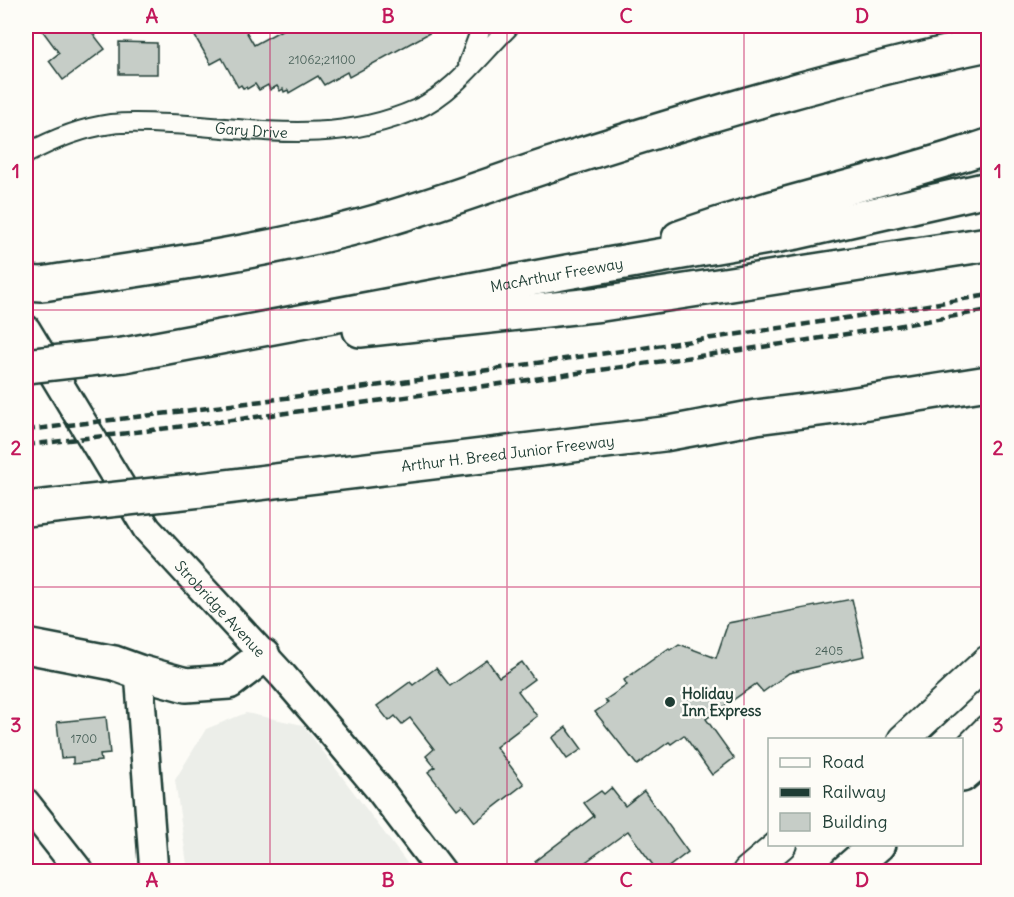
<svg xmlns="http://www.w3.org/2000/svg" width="1014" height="897" viewBox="0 0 1014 897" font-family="Delius,sans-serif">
	<rect width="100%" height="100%" fill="#fdfcf7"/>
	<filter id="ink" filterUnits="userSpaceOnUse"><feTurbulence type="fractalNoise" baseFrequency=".0167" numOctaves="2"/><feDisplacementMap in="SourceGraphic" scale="12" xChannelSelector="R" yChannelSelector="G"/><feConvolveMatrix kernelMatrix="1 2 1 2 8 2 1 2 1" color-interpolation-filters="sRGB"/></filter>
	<g filter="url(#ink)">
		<path fill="#eceee9" d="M246,713L303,725L413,871H188L175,780L206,729Z"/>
		<g fill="#c6cdc7" stroke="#1f3d34" stroke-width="1.5">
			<path d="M39,26H87L105,49L63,80L49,61L59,53Z"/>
			<path d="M189,26H243L254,45L289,26H442L349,77L347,72L324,85L318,76L289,93L288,90L284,92L283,89L280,91L277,86L270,90L268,85L259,90L255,84L247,89L246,87L243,88L241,85L238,87L222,58L211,64Z"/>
			<path d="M119,42L157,43V74H119Z"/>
			<path d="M852,599L865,656L789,673L763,692L756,684L706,719L734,758L712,775L684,735L671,744L669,742L637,765L595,712L608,703L605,700L627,685L624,680L669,648L670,650L679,644L716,658L728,623Z"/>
			<path d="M487,660L499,677L522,662L534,679L518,691L537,716L496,747L524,784L475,822L462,805L457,809L428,772L435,767L426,756L434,749L410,718L402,724L395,716L389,721L377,706L410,682L413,685L436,668L450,686Z"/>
			<path d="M106,717L110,754L100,755L101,761L73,764V757L61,758L57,722Z"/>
			<path d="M566,727L582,749L567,759L552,738Z"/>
			<path d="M611,788L625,806L644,791L688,852L662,872H658L628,831L572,872H543L535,861L594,816L584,803L601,791L604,794Z"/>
		</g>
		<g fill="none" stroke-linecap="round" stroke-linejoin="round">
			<g stroke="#1f3d34" stroke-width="22">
				<g id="street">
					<path d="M468,64L482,26"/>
					<path id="s1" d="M26,154C52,140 81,128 111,124C136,121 163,124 188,125C268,131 340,143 417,109C453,93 480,56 508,28V26"/>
				</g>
			</g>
			<g stroke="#1f3d34" stroke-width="32">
				<g id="secondary">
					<path id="s2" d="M26,329L147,529L283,676L327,727L379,789L442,872"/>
					<path d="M139,672L154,872"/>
					<path d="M26,803L80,872"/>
				</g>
			</g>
			<g stroke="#1f3d34" stroke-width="34">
				<g id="primary">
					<path d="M903,740L988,661"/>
					<path d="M962,756L988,730"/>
					<path d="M748,872L781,844"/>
				</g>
			</g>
			<g stroke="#1f3d34" stroke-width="38">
				<g id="highway">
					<path d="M679,238C780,201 887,181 988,146"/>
					<path d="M26,283L41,284C149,268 259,253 365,225C432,207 496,182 561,161C702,116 844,74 988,44"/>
					<path d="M360,330L602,304L988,244"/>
					<path id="s3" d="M124,355L567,272L797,232L988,189"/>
					<path id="s4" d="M201,490L664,434L756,417L843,406L988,383"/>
					<path d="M26,646L114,663L139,672L186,685L229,682L263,656"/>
					<path d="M962,775L988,753"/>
					<path d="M846,872L878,844"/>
				</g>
			</g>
			<use href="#street" stroke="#fdfcf7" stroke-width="18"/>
			<use href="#secondary" stroke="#fdfcf7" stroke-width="27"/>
			<use href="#primary" stroke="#fdfcf7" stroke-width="30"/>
			<use href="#highway" stroke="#fdfcf7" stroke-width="33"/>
			<g stroke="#1f3d34" stroke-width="4.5" stroke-dasharray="9 4.5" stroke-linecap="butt">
				<path d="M26,430C210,409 394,384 578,357C715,338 852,318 988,295"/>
				<path d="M26,445C210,424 394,399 578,373C715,354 852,335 988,310"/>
			</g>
			<g stroke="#1f3d34" stroke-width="38" stroke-linecap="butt">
				<g id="highway-bridge">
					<path d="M26,366L124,355"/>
					<path d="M26,509L201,490"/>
				</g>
			</g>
			<use href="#highway-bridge" stroke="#fdfcf7" stroke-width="33"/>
		</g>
	</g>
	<path fill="none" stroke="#c2185b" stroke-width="1.5" stroke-opacity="0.55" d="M270,26V872M507,26V872M744,26V872M26,310H988M26,587H988"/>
	<circle fill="#1f3d34" stroke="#fdfcf7" stroke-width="2" cx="670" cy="702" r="6"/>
	<g text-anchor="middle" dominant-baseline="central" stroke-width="5" stroke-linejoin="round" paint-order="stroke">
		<g font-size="12" fill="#496159">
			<text x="322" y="59">21062;21100</text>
			<text x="829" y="650">2405</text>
			<text x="84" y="738">1700</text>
		</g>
		<g font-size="15" fill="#1f3d34" stroke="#fdfcf7">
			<text stroke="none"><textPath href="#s1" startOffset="231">Gary Drive</textPath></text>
			<text stroke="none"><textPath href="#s3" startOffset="440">MacArthur Freeway</textPath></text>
			<text stroke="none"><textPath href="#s4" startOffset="309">Arthur H. Breed Junior Freeway</textPath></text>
			<text stroke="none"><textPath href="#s2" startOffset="342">Strobridge Avenue</textPath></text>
		</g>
		<g font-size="15" font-weight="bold" fill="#1f3d34" stroke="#fdfcf7" text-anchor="start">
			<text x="682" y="693">Holiday<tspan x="682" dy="17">Inn Express</tspan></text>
		</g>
	</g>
	<rect width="1014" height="897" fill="none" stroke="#fdfcf7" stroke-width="66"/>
	<rect x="768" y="738" width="195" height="108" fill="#fdfcf7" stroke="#a4b0a9" stroke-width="1.5"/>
	<rect x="780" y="758" width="30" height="9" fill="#fdfcf7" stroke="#a4b0a9" stroke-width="1.5"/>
	<text x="822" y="768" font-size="18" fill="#1f3d34">Road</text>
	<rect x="780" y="788" width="30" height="9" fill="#1f3d34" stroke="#a4b0a9" stroke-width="1.5"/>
	<text x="822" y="798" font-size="18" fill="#1f3d34">Railway</text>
	<rect x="780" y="813" width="30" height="18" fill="#c6cdc7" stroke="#a4b0a9" stroke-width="1.5"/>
	<text x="822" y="828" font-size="18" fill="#1f3d34">Building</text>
	<rect x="33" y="33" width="948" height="831" fill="none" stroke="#c2185b" stroke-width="2"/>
	<g font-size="20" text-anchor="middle" font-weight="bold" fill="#c2185b">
		<text x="152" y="23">A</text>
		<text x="388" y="23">B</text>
		<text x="626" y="23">C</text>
		<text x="862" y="23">D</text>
		<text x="16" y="178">1</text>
		<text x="998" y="178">1</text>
		<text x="16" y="455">2</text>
		<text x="998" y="455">2</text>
		<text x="16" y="732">3</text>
		<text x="998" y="732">3</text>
		<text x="152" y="887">A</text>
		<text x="388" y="887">B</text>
		<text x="626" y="887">C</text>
		<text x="862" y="887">D</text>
	</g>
</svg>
